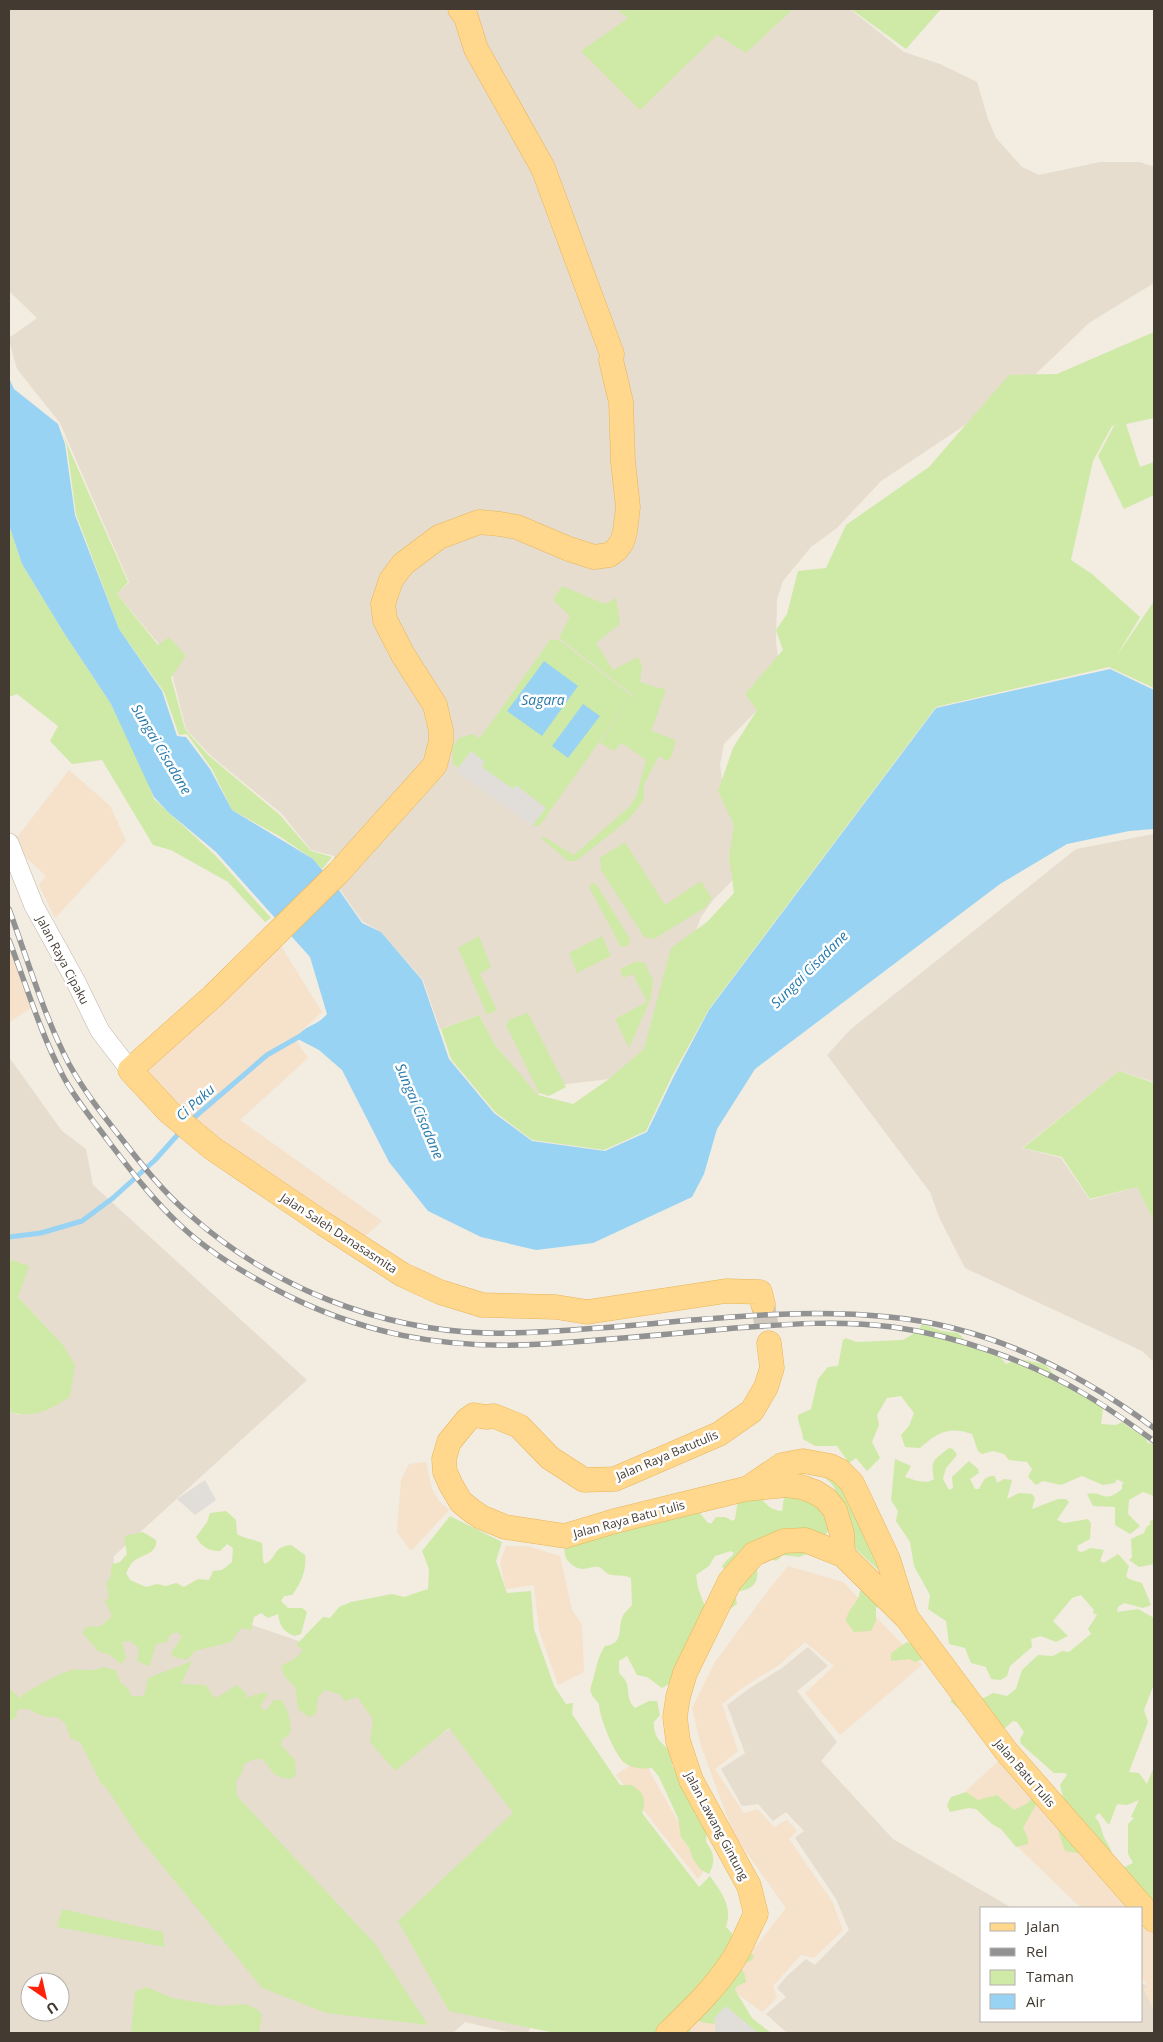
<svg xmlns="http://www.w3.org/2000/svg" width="1163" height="2042" viewBox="0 0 1163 2042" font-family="'Open Sans',sans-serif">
	<rect width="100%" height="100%" fill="#f2ece1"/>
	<g fill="#e6ddcf" fill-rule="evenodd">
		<path d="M9,9H850L904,52L940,64L977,82L988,119L996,138L1022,167L1039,175L1100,162H1140L1154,167V283L1089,323L1022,387L881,481L837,528L811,547L783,581L777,600L776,641L781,681L769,698L724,744L720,765L723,786L745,843L741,863L731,882L713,900L701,917L650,1054L609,1079L567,1084H544L538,1096L495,1045L479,1015L440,1029L423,980L381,932L362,921L337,885L334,856L311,850L282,814L210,755L186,729L167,654L117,594L129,582L60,423L17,369L9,340V338L37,318L9,291Z"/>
		<path d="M1154,834V1082L1119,1071L1022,1148L1061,1158L1090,1200L1137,1187L1154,1221V1362L1142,1351L965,1268L939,1217L930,1192L827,1055L851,1029L1076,849Z"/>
		<path d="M9,1057L62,1131L86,1149L93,1185L307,1380L114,1556L111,1594L249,1624L319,1648L375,1710L395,1764L466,1718L520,1799L552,1973L528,2033H512L465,2022L453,2033H9V1412L20,1415L63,1345L18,1297L28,1266L9,1259ZM30,1982H60V2012H30Z"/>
		<path d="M808,1647L828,1666L797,1691L837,1742L821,1761L893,1839L1012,1908H982V2021H1142V1983L1154,1990V2033H787L766,2014L786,1997L777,1988L786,1977L806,1959L815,1965L849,1930L836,1899L795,1838L804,1831L786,1812L773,1821L758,1804L742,1806L721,1769L745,1753L727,1705L747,1690L782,1668Z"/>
	</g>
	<g fill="#f6e1ca">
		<path d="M69,770L110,806L126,841L55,918L39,885L46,876L12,844Z"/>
		<path d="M9,941L33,1007L9,1022Z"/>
		<path d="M281,946L322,1012L294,1038L308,1058L240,1120L382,1221L363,1238L216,1143L142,1069Z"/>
		<path d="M426,1462L432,1489L439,1501L449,1510L411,1551L397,1532L401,1480L409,1464Z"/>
		<path d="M506,1546H527L560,1556L572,1610L582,1625L584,1672L558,1685L539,1630L534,1585L506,1589L500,1563Z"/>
		<path d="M788,1566L843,1582L922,1665L840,1735L805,1693L834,1666L805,1642L779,1665L745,1686L722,1704L738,1751L715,1769L744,1813L758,1809L774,1827L787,1820L797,1831L789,1839L832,1901L843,1930L814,1958L801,1955L773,1986L777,1998L762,2012L729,1988L746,1959L786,1908L734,1835L701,1746L692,1708L715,1662L770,1588Z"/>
		<path d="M1008,1752L1154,1922V2010L1143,1989L1147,1986L1142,1978V1908H1081L1022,1851L966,1791Z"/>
		<path d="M642,1758L705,1869L698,1879L616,1775Z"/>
		<path d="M721,1997L763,2033H685Z"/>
	</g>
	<g fill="#cfe9a7">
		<path d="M616,9H793L746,53L717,35L640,110L581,51L628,18Z"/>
		<path d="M851,9H941L906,49Z"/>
		<path d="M1154,332V418L1126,424L1140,467L1154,462V495L1124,509L1098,456L1114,426L1120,425L1112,426L1093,461L1071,560L1092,574L1140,617L1116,657L1154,601V688L1109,667L936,707L709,1009L672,1076L646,1131L604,1150L532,1140L495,1112L451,1059L441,1029L479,1015L495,1045L538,1095L573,1104L609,1079L644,1049L671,948L707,922L734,893L729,856L734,825L718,791L733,748L757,710L745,694L783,650L776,630L787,614L798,571L826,568L846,525L929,467L1009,375L1057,374Z"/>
		<path d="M63,435L128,582L117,594L158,645L169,637L186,656L171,677L185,729L208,755L280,815L311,851L332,857L322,869L313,859L279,836L232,810L212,769L187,734L179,735L164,692L119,629L76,514L67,447Z"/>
		<path d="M9,525L22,564L64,633L111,704L143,770L154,799L215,855L271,918L265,922L228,882L171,850L153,845L102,760L72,764L50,741L58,726L17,694L9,697Z"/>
		<path d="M562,586L605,604L616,598L620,624L596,643L613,670L638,657L642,665L640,682L666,690L651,731L676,740L672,756L667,761L659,756L644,784V800L628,820L576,861H568L541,838L544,837L574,855L630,806L637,794L646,760L622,743L614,751L600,743L633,695L559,638L570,616L553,600Z"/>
		<path d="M550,640H559L632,696L540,825L535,826L453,764L452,748L459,738L472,734L480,738Z"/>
		<path d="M625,842L665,905L701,881L712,898L706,907L654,939L644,937L601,870L600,858Z"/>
		<path d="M591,882L597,885L630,939L628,946L621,947L590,889Z"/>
		<path d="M479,936L491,967L480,974L497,1010L487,1015L458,948Z"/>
		<path d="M602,936L611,956L577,973L569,953Z"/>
		<path d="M637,961L645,963L653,980L651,998L629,1048L615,1019L647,1002L633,974L623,978L620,969Z"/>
		<path d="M528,1013L566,1087L549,1096L539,1093L506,1025L510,1019Z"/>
		<path d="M1119,1071L1154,1083V1221L1137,1187L1090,1199L1062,1157L1023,1148Z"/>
		<path d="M9,1259L29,1266L18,1297L63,1345L75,1365L70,1397C49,1410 35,1419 9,1412Z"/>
		<path d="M922,1324L942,1331L958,1333L967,1342L997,1353L1006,1364L1018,1359L1044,1364L1059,1379L1100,1402L1103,1409L1101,1424L1116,1425L1122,1422L1133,1430L1143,1432L1148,1443L1154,1444V1496L1143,1492L1129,1500L1128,1514L1140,1526L1130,1534L1115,1525V1507L1093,1506L1087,1494C1103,1490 1103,1505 1122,1489V1484L1124,1483L1117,1479L1115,1483L1103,1485L1082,1476L1061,1485L1043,1481L1036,1485L1028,1477L1032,1469L1027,1462L1009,1460L1004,1454L993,1451L982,1454L978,1451L972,1434C949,1426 938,1432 920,1448L905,1447L901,1435L909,1426L914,1413L901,1396L887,1398L877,1415L879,1425L872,1442L880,1458L867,1471L856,1458L849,1463L837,1446H815L803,1439C803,1430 797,1423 798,1415L811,1409L818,1379L828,1367L838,1366L843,1340L846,1338L856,1342L903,1340L918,1331Z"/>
		<path d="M949,1448L953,1449L957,1455L946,1468L943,1479L949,1490L953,1488L952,1477L969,1461L978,1469L979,1473L970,1479L975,1489H979C983,1481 985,1475 995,1476L997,1483L1004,1479L1012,1480L1007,1499L1019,1493L1032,1494L1035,1498L1032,1509L1058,1499H1066L1069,1502L1057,1520L1064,1523L1088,1519L1091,1523L1090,1539L1077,1546L1078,1551L1082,1552L1091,1548L1104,1550L1100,1561L1104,1563L1118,1554L1129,1566L1126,1576L1129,1579L1142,1583L1151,1605L1143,1608L1124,1603L1118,1607L1117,1612L1138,1609L1154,1618V1684L1144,1710L1148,1722L1129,1772L1139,1773L1147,1784L1154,1767V1906L1116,1871L1133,1863L1128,1854V1824L1134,1818L1131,1817L1139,1800L1127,1805L1117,1804L1109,1825L1099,1813L1095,1817C1101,1824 1101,1829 1104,1837C1109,1848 1112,1847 1113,1861L1090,1848L1078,1853L1065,1851L1059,1834L1057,1813L1065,1805L1060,1785L1067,1775L1065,1773H1054L1021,1744L1020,1739L1024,1732L1017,1722L1013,1721L998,1734L990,1730L977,1733L966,1715L950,1701L962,1692L984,1698L993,1693L1007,1696L1016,1689L1022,1670L1038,1655L1053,1656L1062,1651L1069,1652L1091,1634L1088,1629L1097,1615L1093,1613L1094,1610L1081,1595L1072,1598L1053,1621L1068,1636L1056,1642L1041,1636L1031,1639L1032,1647L1010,1666L1007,1676L1001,1680L991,1679L986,1667L971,1663L965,1648L949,1644L946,1621L928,1609L930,1595L914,1566L910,1542L896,1521L898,1511L891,1500L895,1459L911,1466L905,1477C915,1480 925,1485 934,1479C930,1460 934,1460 949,1448Z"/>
		<path d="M788,1471L840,1472L888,1579L844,1538C843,1519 842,1486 823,1477C814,1472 798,1473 788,1471Z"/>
		<path d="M795,1480L833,1524L816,1549L809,1553L799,1557L783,1555L776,1561L767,1557L755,1555C759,1576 761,1589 735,1592L737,1604L728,1610L727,1571L722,1567C725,1560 731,1558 734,1553L731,1551L715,1556L709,1566L696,1575L698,1588L709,1617L675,1681L662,1688L647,1677L637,1675L627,1656L619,1661V1673C622,1676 626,1680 627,1684C629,1693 627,1701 635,1708L649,1701H657L660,1715L654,1722C653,1740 664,1743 673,1755L672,1766L679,1771L695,1764L700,1767L697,1772L707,1829L706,1842C714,1853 716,1861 709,1874L700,1869L693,1859L689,1847L681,1837L678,1818L659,1777L652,1768C643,1769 635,1769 626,1764C615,1757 599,1716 599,1704C587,1690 590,1692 594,1676C598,1662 597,1659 605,1646C626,1644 616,1626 624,1614C626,1611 630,1608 632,1605L631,1578C623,1574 616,1577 608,1574C605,1572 602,1568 599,1567C594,1566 588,1569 583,1569C572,1568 562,1558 565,1548L581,1539L693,1504L707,1522L711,1524L716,1517H725L733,1521L735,1519L738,1500L760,1496C766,1505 771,1510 782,1511L785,1491Z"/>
		<path d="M226,1511L236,1520L237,1534C244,1539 254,1539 262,1543L263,1561L265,1564C279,1556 271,1548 291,1545L305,1555C307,1569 301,1584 292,1595L284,1596L281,1601L288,1608H302L307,1612L301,1634L294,1636C283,1631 280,1626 278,1614L268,1618L261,1613L254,1617L251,1630L241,1628L231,1642L195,1651L187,1660L174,1657L171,1653L182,1637L177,1632L170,1635L167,1642L156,1644L150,1665L148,1666L137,1661L139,1648L130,1641L122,1642L126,1658L121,1664L110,1655L98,1651L82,1633L86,1627L101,1626L111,1617V1612L105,1602L109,1596L106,1583L110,1579L112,1564L120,1562L127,1554L124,1536L143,1532L156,1540C158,1555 141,1554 133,1562C130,1564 128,1570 126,1573L130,1580L146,1587L157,1584L166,1586L176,1583L184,1587L198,1579L209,1580L213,1571L222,1570L232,1562L233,1548L227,1544L220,1551C208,1551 202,1547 196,1537L207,1522L210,1513Z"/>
		<path d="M450,1516L502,1542L496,1561L507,1593L531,1591L534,1629L554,1686L566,1704L573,1703L572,1714L620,1785H631C644,1792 647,1799 642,1813L699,1887L710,1876C721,1892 733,1906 726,1927L732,1933L731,1941L742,1953H751L754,1956L752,1960L738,1966L744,1972L746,1982L737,1986L735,1990L752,2018L771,2033H715L716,2022L713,2024L701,2022L691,2012L689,2024L691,2033H555L449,2011L398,1921L513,1813L449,1728L395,1771L370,1742L373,1719L357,1697L345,1701L339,1694L324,1690L318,1698L316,1714L309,1717L298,1709L295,1687L284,1676L281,1666L296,1658L303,1650L296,1645L323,1617L330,1618L339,1607L351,1602L392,1594L404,1597L428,1589L429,1569L422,1551Z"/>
		<path d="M1154,1519V1564L1139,1567L1129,1560L1132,1557L1131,1539L1144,1533L1147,1526L1150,1525V1521Z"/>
		<path d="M868,1589L889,1597L876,1608V1621L871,1631L854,1632L846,1621C848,1607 858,1605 860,1591Z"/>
		<path d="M907,1642L917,1646L923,1659L915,1662L909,1659L891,1661V1653Z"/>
		<path d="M192,1661L181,1684L206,1685L213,1696L216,1698L237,1685L247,1694L244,1698L265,1692L268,1694L261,1705L262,1709L265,1711L274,1700H282C288,1711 292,1722 290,1734L282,1740L281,1745L295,1760L296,1774L293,1778C262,1783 274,1744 243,1765L242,1773L236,1781L237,1796L376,1945L428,2025L326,2013L262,1988L138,1836L105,1786L102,1785L80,1742L71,1739L65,1723L57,1717C47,1718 37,1715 29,1709H18L16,1717L9,1722V1684L11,1690L21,1699L22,1695C38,1686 54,1675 72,1670C82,1668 94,1673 103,1667L116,1670L120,1682L128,1688L131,1696H144L148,1678Z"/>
		<path d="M966,1792L978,1800L997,1795L1014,1810L1028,1803L1033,1795L1041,1796L1023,1828L1028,1838V1844L1016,1847L1001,1829L992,1824L976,1809L969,1808L950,1812L947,1805L951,1797Z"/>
		<path d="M62,1909L163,1932L165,1947L57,1927Z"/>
		<path d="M147,1987L172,1998L220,2006L245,2004L257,2009L262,2015L259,2033H200L198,2031L195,2033H131L135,1991Z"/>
	</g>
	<g fill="#e1deda">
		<path d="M471,751L485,762L482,767L513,789L516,785L546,808L532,826L456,771Z"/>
		<path d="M205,1480L216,1500L195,1515L177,1499Z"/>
		<path d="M726,2006L758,2033H715V2017Z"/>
	</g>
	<g fill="#99d3f3">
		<path d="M9,378L14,389L58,424L65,444L75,515L119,629L162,691L177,736L186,737L210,769L232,810L313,859L339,890L362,923L381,932L422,980L449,1059L494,1113L532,1141L605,1151L647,1132L674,1076L709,1010L936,708L1110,669L1154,690V829L1129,831L1067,844L1000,884L755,1069L717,1129L704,1174L692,1197L593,1243L536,1250L481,1237L428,1211L389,1162L342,1070L319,1050L296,1038C306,1024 316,1027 327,1014L310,957L216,852L168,812L154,797L111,704L64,633L22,564L9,525Z"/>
		<path d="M544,661L578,686L542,736L507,711Z"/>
		<path d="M583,704L600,716L568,758L552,746Z"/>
	</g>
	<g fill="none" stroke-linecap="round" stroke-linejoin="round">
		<g stroke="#99d3f3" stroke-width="5">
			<path d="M190,1121L267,1055L302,1035"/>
			<path d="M9,1237L41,1233L82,1221L113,1198L155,1160L181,1131"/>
		</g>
		<path stroke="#cfc9be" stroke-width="24" stroke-dasharray="24 12" stroke-linecap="butt" d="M763,1304L769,1343"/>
		<g stroke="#c0b6a7" stroke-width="20">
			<path id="minor" d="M9,843L34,906L75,980L100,1031L130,1070"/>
		</g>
		<g stroke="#e8b558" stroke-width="25">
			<g id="major">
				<path d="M460,9L466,17L476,49L543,168L612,354L611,360L621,402L623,462L628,507L625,532L622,542L616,550L609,555L594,557L569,549L517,527L500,524L479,522L439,537L403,564L391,580L383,604L385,620L403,655L435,705L441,731V741L435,765L338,873L213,996L130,1070L169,1112L212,1148L324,1224L403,1275L440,1292L482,1305L556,1307L587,1312L726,1291L760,1292L763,1304"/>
				<path d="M769,1343L772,1368L766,1387L752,1411L719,1434L615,1479L584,1480L550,1458L519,1426L494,1416L486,1417L474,1415L467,1420L449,1442L444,1459L445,1472L451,1485L461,1502L472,1511L481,1517L505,1527L565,1536L615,1521L745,1489L786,1485L801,1487L815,1492L826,1499L835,1510L842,1534L843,1555"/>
				<path d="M751,1486L782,1465L803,1461L830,1466L840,1471L852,1483L888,1559L906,1616"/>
				<path d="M668,2033C691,2011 716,1987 733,1960C742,1946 748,1929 756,1914L749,1886L691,1780L678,1741L675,1717L678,1697L685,1673L730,1581L754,1554L784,1541L805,1540L843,1555L907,1618L1006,1751L1154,1920"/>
			</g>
		</g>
		<use href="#minor" stroke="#fff" stroke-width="19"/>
		<use href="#major" stroke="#ffd88d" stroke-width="24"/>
		<g stroke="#929292" stroke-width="5.5">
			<g id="rail">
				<path d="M9,909C28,961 44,1016 69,1064C84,1091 102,1114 121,1138C142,1165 164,1193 190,1215C271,1287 379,1330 487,1333C524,1334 561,1331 598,1328C694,1321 792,1307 889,1317C986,1326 1077,1371 1154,1428"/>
				<path d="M9,940C26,984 40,1032 62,1074C74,1098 93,1120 109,1142C131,1171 154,1201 180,1225C207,1251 239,1270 271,1287C359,1334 443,1350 543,1344C607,1340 671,1334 735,1328C787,1324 841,1320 893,1327C958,1336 1029,1361 1086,1395C1110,1409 1132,1425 1154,1441"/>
			</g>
		</g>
		<use href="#rail" stroke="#fff" stroke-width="4" stroke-dasharray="11" stroke-linecap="butt"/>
	</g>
	<g text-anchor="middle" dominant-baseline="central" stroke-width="5" stroke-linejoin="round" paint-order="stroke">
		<g font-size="12" fill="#433b32" stroke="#fff">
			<text transform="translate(63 960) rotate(62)">Jalan Raya Cipaku</text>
			<text transform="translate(339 1233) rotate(33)">Jalan Saleh Danasasmita</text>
			<text transform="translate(667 1455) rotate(-23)">Jalan Raya Batutulis</text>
			<text transform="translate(629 1519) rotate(-15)">Jalan Raya Batu Tulis</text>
			<text transform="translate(1025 1773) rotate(49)">Jalan Batu Tulis</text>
			<text transform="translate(717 1826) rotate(62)">Jalan Lawang Gintung</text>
		</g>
		<g font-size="14" font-style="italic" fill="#277aaa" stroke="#fff">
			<text x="543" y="699">Sagara</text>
			<text transform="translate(162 749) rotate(59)">Sungai Cisadane</text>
			<text transform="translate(809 969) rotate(-45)">Sungai Cisadane</text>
			<text transform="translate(195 1102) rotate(-42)">Ci Paku</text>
			<text transform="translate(420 1111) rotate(67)">Sungai Cisadane</text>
		</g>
	</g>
	<rect width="1163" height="2042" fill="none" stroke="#433b32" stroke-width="20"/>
	<rect x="980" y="1907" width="162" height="115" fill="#ffffff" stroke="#b4b1ad"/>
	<rect x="990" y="1923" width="25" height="8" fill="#ffd88d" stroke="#b4b1ad"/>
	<text x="1026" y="1932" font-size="15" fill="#433b32">Jalan</text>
	<rect x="990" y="1948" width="25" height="8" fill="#929292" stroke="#b4b1ad"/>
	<text x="1026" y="1957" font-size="15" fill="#433b32">Rel</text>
	<rect x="990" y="1970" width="25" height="15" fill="#cfe9a7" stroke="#b4b1ad"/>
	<text x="1026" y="1982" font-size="15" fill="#433b32">Taman</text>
	<rect x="990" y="1994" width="25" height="15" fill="#99d3f3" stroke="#b4b1ad"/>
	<text x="1026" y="2007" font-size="15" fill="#433b32">Air</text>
	<g transform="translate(45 1997) rotate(146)"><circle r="24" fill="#ffffff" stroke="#b4b1ad"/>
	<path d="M0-4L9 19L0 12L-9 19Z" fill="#ff220b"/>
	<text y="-8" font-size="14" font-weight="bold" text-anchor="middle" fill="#433b32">U</text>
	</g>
</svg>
